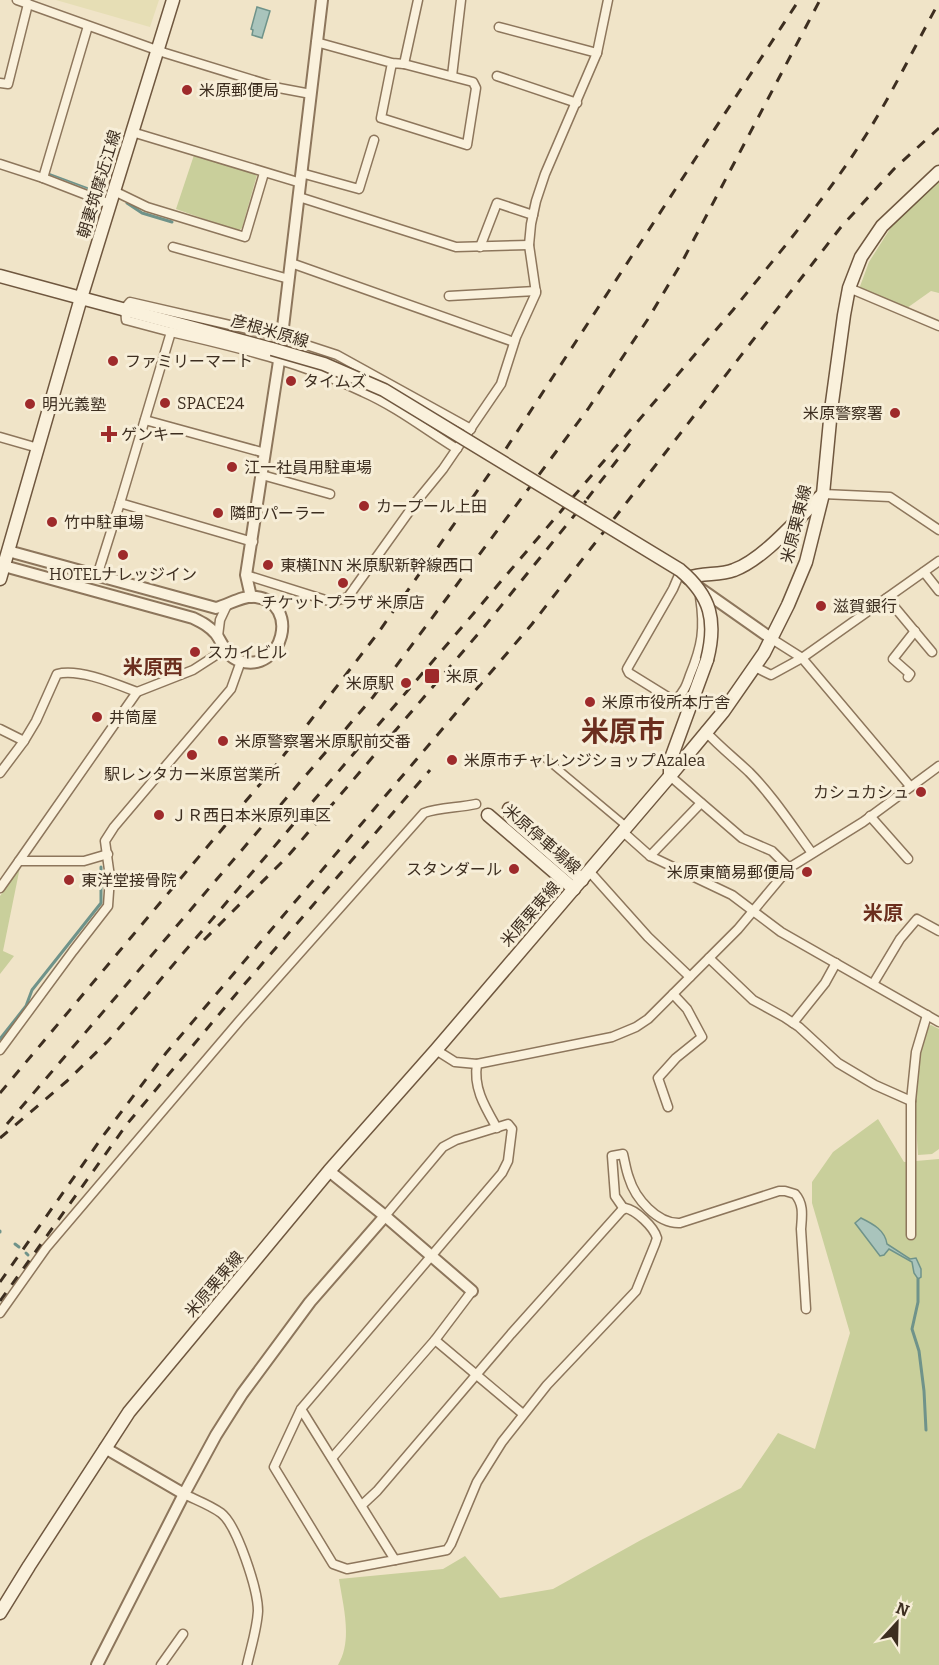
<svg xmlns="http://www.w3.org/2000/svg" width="939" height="1665" viewBox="0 0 939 1665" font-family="Bitter,'Noto Sans JP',serif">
	<rect width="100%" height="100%" fill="#f0e4c8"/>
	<path fill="#e6deb5" d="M56,0H159L150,27Z"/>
	<g fill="#c9cf9b">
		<path d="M194,155L257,175L242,228L238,231L176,209Z"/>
		<path d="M939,177V293L931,291L907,308L859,289L869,262L895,221Z"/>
		<path d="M20,867L3,951L14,956L0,974V896Z"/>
		<path d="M931,1025L939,1029V1149L932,1154L918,1155C915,1112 913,1068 927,1027Z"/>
		<path d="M878,1119L904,1162L939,1159V1665H338C353,1640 343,1606 339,1579L443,1569L465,1556L500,1598L553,1589L641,1540L741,1488L778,1433L815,1449L850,1333L812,1203V1182L833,1152Z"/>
	</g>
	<g fill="#a9c4bc" stroke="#6f938a" stroke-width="1.5">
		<path d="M257,7L270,11L262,38L252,35L253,30L251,29Z"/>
		<path d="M50,174L101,193L100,196L51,179Z"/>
		<path d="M861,1218C873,1224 885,1230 887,1244L910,1259L916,1258L921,1269V1277L918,1279L914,1273L912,1262L889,1249L884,1255L880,1256L855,1223Z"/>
	</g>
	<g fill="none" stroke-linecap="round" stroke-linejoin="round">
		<g stroke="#6f938a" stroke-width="3">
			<path d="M127,203L142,213L172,222"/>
			<path d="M0,1039L26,1006L32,990L101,903V867"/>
			<path d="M0,1231V1232"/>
			<path d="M15,1244L19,1247"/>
			<path d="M26,1253L28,1255"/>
			<path d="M918,1279V1302L912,1329L919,1351L924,1391L926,1430"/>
		</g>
		<g stroke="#8d765c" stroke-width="9">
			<path id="pedestrian" d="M546,759L626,826"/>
		</g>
		<g stroke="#8d765c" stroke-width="11">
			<g id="minor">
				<path d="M17,0L165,53L279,88L311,94"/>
				<path d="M88,26L43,178L110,204"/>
				<path d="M499,27L597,53"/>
				<path d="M316,42L392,63L404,64L473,82L476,88L467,145L381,118L392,63"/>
				<path d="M404,64L418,0"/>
				<path d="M452,76L461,0"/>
				<path d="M497,76L577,103"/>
				<path d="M0,83L8,84L28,4"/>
				<path d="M132,132L301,183"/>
				<path d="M0,164L43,178"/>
				<path d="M301,173L359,189L374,140"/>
				<path d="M114,191L147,207L245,237L264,173"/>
				<path d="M299,197L456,247L529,245"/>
				<path d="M173,247L289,279"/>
				<path d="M480,247L497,203L533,215"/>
				<path d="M291,263L514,342"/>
				<path d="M849,288L939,326"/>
				<path d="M449,296L536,291"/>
				<path d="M171,332C236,347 303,363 363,392C397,407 426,430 457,449"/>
				<path d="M145,420L265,453"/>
				<path d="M0,437L38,448"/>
				<path d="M262,475L330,494"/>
				<path d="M823,494L890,497L939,530"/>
				<path d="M253,542L120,503L171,332L126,320L125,308L130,302L282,337L337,355L471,429"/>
				<path d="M924,572L939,591"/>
				<path d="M246,575L332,602L348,597L416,502L443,469L501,384L516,337L536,293L529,245L531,224L536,201L545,174L597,53L608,0"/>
				<path d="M679,575L673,589L627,669L629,673L671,699H676C684,693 687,684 690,675C702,646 705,629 700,597"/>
				<path d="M97,576L120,503"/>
				<path d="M887,598L932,652"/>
				<path d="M218,636L220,620L227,605"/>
				<path d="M772,639L802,658L910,786"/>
				<path d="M755,667L771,675L802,658L939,561"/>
				<path d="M908,677L910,674L893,659L915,631"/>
				<path d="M0,729L24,741L36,721L57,674C79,668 116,684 137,692L193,670L224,650"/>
				<path d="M705,731C719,746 734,758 749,772C773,796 792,826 812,853"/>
				<path d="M0,773L24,741"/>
				<path d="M670,776L742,838L772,851L789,868"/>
				<path d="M870,816L908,859"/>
				<path d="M622,831L650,856L732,895L781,932L939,1022"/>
				<path d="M650,856L701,803"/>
				<path d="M19,861L137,692"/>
				<path d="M589,871L648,937L690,977"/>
				<path d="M0,888L19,861H84L108,854"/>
				<path d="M709,958L753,1000L784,1017L799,1027L838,1063L875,1085L911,1101L916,1052L927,1015"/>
				<path d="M873,984L900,939L917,919L939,931"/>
				<path d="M793,1023L825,983L836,963"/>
				<path d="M0,1050L73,951L108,906L110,877L105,841L114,827L231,689L241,661"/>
				<path d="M436,1050L455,1062L477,1064L612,1037L636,1027L648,1019L738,929L789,868L863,822L939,766"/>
				<path d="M477,1064C473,1088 485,1107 497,1128"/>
				<path d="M911,1101V1235"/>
				<path d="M668,1107L658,1078L676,1058L702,1037L687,1009L673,994"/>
				<path d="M624,1209L615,1196L612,1156L623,1154C625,1162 626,1170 629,1178C635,1198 657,1224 680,1223L779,1191H785L795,1194C804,1204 802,1216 801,1229L806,1309"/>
				<path d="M0,1313L46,1248L97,1188L241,1019L424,813C439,807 459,808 476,804"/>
				<path d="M435,1340L523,1414"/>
				<path d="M301,1409L395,1560L347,1569L333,1564L274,1467L301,1409L502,1173L508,1161L512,1129L508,1124L456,1140L443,1147L385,1216"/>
				<path d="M332,1458L435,1340L472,1291"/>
				<path d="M184,1494C196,1500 210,1505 221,1513C237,1525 258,1590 258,1611C257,1629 251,1647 247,1665"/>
				<path d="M362,1505L377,1491L511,1334L621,1211L625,1208C636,1210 654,1227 657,1238L655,1244L636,1291L547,1385L502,1442L477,1482L451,1544L447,1550L395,1560"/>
				<path d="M161,1665L183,1634"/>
			</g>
		</g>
		<g stroke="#8d765c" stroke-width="14">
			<g id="tertiary">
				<path d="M4,566L193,618C203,623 209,626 216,634C224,645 225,656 240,661C283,674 301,603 256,597C242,595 229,605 216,608L8,551"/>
				<path d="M698,587L772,639"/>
				<path d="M251,597L246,575L279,361L322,0"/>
				<path d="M329,1171L385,1216L472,1291"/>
				<path d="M105,1448L184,1494"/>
				<path d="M97,1665L184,1494L216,1435L242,1394L310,1302L385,1216"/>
			</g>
		</g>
		<g stroke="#6f573f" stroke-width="15">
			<g id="secondary">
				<path d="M0,276L81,298L173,0"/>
				<path d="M688,578C703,572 719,576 734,570C764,559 798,518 822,495"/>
				<path d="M0,579L81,298L272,349"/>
				<path d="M670,776V761L707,660"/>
				<path d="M509,809L512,819L582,880"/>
				<path d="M488,815L574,889"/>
				<path d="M0,1613L29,1566L129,1412L329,1171L436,1050L670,776L723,712L764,653L788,605L806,562L823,494L831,410L844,315L849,288L861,257L882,226L939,172"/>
			</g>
		</g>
		<use href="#pedestrian" stroke="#faf1dc" stroke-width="6"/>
		<use href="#minor" stroke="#faf1dc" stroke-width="8"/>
		<use href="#tertiary" stroke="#faf1dc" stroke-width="10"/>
		<use href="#secondary" stroke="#faf1dc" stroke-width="12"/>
		<g stroke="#3d2e20" stroke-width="3" stroke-dasharray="10 10" stroke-linecap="butt">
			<path d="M587,499L632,441"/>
			<path d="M204,940L288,856L484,627L586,501"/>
			<path d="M0,1093L277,764L378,633L494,467L799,0"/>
			<path d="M7,1124L373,697L588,409L648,319L682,262L820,0"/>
			<path d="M0,1138L67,1081L108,1041L733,310C779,253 827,197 866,135C893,92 915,46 939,2"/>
			<path d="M0,1282L103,1136L166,1053L532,624L841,227L894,169L939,128"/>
			<path d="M0,1301L127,1124L242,987L430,770"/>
		</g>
		<g stroke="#6f573f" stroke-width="15" stroke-linecap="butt">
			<path id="secondary-bridge" d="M272,349L324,364L384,390L680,570C711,596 717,621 707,660"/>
		</g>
		<use href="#secondary-bridge" stroke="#faf1dc" stroke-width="12"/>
	</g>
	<g fill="#9e2a2b" stroke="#f7eed8" stroke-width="2">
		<circle cx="187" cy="90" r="6"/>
		<circle cx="113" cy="361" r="6"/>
		<circle cx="291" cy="381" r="6"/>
		<circle cx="165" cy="403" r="6"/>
		<circle cx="30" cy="404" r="6"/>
		<circle cx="895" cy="413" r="6"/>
		<path d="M106 425h6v6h6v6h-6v6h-6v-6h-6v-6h6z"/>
		<circle cx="232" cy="467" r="6"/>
		<circle cx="364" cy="506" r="6"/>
		<circle cx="218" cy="513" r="6"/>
		<circle cx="52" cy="522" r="6"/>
		<circle cx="123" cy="555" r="6"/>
		<circle cx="268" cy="565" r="6"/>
		<circle cx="343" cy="583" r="6"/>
		<circle cx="821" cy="606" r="6"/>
		<circle cx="195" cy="652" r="6"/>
		<rect x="424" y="668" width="16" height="16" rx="3"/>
		<circle cx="406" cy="683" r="6"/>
		<circle cx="590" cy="702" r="6"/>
		<circle cx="97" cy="717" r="6"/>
		<circle cx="223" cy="741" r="6"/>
		<circle cx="192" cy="755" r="6"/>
		<circle cx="452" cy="760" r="6"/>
		<circle cx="921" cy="792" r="6"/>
		<circle cx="159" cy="815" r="6"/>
		<circle cx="514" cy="869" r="6"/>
		<circle cx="807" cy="872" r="6"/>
		<circle cx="69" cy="880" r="6"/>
	</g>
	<g text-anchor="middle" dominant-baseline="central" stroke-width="6" stroke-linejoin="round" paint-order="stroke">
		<g font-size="16" fill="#3d2e20" stroke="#f7eed8" text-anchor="start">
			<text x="199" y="90">米原郵便局</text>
			<text x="125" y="361">ファミリーマート</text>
			<text x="303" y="381">タイムズ</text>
			<text x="177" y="403">SPACE24</text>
			<text x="42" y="404">明光義塾</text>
			<text x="883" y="413" text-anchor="end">米原警察署</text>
			<text x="121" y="434">ゲンキー</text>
			<text x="244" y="467">江一社員用駐車場</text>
			<text x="376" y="506">カープール上田</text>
			<text x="230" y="513">隣町パーラー</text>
			<text x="64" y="522">竹中駐車場</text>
			<text x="280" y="565">東横INN 米原駅新幹線西口</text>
			<text x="123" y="574" text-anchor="middle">HOTELナレッジイン</text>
			<text x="343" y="602" text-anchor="middle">チケットプラザ 米原店</text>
			<text x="833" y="606">滋賀銀行</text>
			<text x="207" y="652">スカイビル</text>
			<text x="446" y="676">米原</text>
			<text x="394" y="683" text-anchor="end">米原駅</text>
			<text x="602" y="702">米原市役所本庁舎</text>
			<text x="109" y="717">井筒屋</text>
			<text x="235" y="741">米原警察署米原駅前交番</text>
			<text x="464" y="760">米原市チャレンジショップAzalea</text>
			<text x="192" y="774" text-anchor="middle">駅レンタカー米原営業所</text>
			<text x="909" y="792" text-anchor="end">カシュカシュ</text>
			<text x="171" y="815">ＪＲ西日本米原列車区</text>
			<text x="502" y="869" text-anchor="end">スタンダール</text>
			<text x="795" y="872" text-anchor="end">米原東簡易郵便局</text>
			<text x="81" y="880">東洋堂接骨院</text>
		</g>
		<g font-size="16" fill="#3d2e20" stroke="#f7eed8">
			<text transform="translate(99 184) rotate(-73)">朝妻筑摩近江線</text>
			<text transform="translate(270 331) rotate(16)">彦根米原線</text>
			<text transform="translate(796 524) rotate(-76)">米原栗東線</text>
			<text transform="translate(542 839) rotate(41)">米原停車場線</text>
			<text transform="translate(530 914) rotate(-49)">米原栗東線</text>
			<text transform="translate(214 1284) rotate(-50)">米原栗東線</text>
		</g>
		<g font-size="20" font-weight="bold" fill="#6b2e1e" stroke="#f7eed8">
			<text x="153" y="667">米原西</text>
			<text x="883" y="913">米原</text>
		</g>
		<g font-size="28" font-weight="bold" fill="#6b2e1e" stroke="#f7eed8">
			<text x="623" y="731">米原市</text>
		</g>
	</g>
	<g transform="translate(897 1623) rotate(22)" stroke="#f7eed8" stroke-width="4.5" paint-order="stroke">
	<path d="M0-4.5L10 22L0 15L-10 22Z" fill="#3d2e20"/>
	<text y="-9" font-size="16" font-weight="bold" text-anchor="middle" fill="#3d2e20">N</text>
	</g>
</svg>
